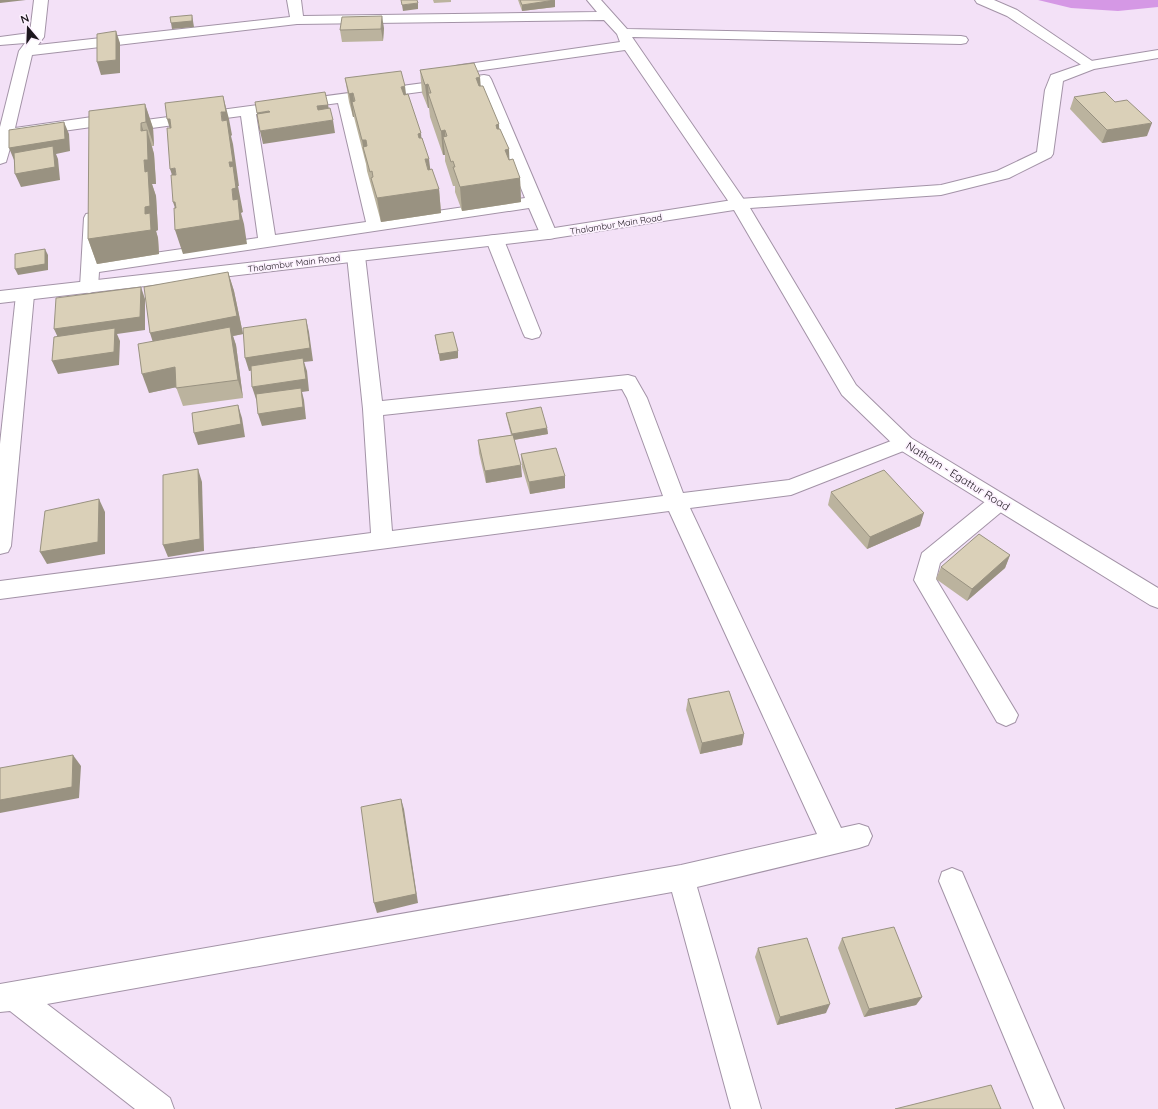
<svg xmlns="http://www.w3.org/2000/svg" width="1158" height="1109" viewBox="0 0 1158 1109" font-family="Quicksand,sans-serif">
	<rect width="100%" height="100%" fill="#f3e1f7"/>
	<path fill="#d598e5" d="M1038,0H1158V7L1118,11L1071,8Z"/>
	<g fill="none" stroke-linecap="round" stroke-linejoin="round">
		<g stroke="#a393a7" stroke-width="2">
			<g id="street">
				<path d="M34,0H48L44,37L38,45L290,17L287,0H301L303,16L597,12L587,0H601L627,29L961,36L966,37L968,40L966,43L961,44L632,37L747,204L745,208L739,209L733,208L625,50L461,73L456,72L454,69L456,66L461,65L620,42L617,34L604,20L297,24L32,55L15,128L120,113L125,115L128,118L125,121L120,123L13,138L6,162L0,164V127L19,51L25,43L0,45V37L30,33Z"/>
				<path d="M975,0H994L1017,10L1098,65L1096,68H1086L1007,16L977,3Z"/>
				<path d="M484,75L489,76L491,79L557,234L554,238L548,239L542,238L529,208L99,272L98,287L95,291L89,293L83,291L80,287L84,218L86,214L92,213L98,214L100,218L99,261L258,238L241,116L122,132L116,130L114,127L116,124ZM479,84L525,198L383,219L352,101ZM338,103L366,222L275,235L256,114Z"/>
				<path d="M495,235L501,236L504,240L541,333L539,337L532,339L525,337L523,333L486,240L489,236Z"/>
				<path d="M356,251L362,252L365,256L382,401L628,375L635,377L647,398L683,493L789,480L904,436L911,438L914,443L911,448L791,495L690,508L841,828L859,824L868,827L872,836L868,845L859,848L697,887L761,1109H731L672,892L47,1004L170,1098L174,1109H135L10,1011L0,1012V984L681,865L817,834L669,511L0,599V581L371,533L363,409L347,256L350,252ZM622,389L627,398L663,496L392,531L383,415Z"/>
				<path d="M25,289L31,291L34,295L11,546L8,552L0,554V444L16,295L19,291Z"/>
				<path d="M999,494L1006,496L1010,502L1006,508L940,563L936,579L1018,715L1015,722L1006,726L997,722L914,580L922,553L992,496Z"/>
				<path d="M952,868L962,872L1064,1109H1034L939,881L942,872Z"/>
			</g>
		</g>
		<g stroke="#a393a7" stroke-width="2">
			<path id="secondary" d="M1158,50V58L1094,69L1063,81L1053,154L1051,157L1009,178L941,195L750,208L856,385L911,438L1158,588V608L1150,605L897,448L842,395L734,210L548,239L0,303V291L548,229L739,199L941,185L997,171L1037,152L1045,90L1051,75L1091,61Z"/>
		</g>
		<use href="#street" fill="#fff" fill-rule="evenodd"/>
		<use href="#secondary" fill="#fff" fill-rule="evenodd"/>
	</g>
	<g fill="#bbb39e">
		<path d="M433,0H451V2L434,3Z"/>
		<path d="M518,0H555V7L522,11Z"/>
		<path d="M384,28L383,41L342,42L340,30Z"/>
		<path d="M420,70L481,86L499,129L509,149V160L520,178L521,202L462,211L455,192V186H453L445,161V155H443L430,117L429,108H428L422,93Z"/>
		<path d="M345,78L406,95L421,138L430,169L439,189L441,213L381,222L374,196L367,171L366,164L356,125L354,117H353L349,102Z"/>
		<path d="M1074,97L1115,102L1147,136L1102,143L1070,109Z"/>
		<path d="M145,104L153,128L154,146H152L154,154L156,184H152L156,196L158,230L156,231L158,238L159,254L97,264L88,239Z"/>
		<path d="M228,272L234,291L243,334L233,336L236,345L243,398L183,406L176,387L149,393L153,341Z"/>
		<path d="M435,335L458,358L440,361L436,341Z"/>
		<path d="M506,413L547,428L548,434L514,440L522,477L486,483L479,453L478,440L511,435L507,419Z"/>
		<path d="M521,454L565,476V488L530,494L522,467Z"/>
		<path d="M831,492L920,526L867,549L828,505Z"/>
		<path d="M1010,555L1005,568L967,601L936,579L941,567Z"/>
		<path d="M688,699L744,734L742,745L700,754L686,710Z"/>
		<path d="M842,938L922,997L916,1005L864,1017L838,948Z"/>
		<path d="M758,948L826,1013L777,1025L755,957Z"/>
	</g>
	<g fill="#999281">
		<path d="M0,0H26L0,3Z"/>
		<path d="M555,0V7L522,11V5Z"/>
		<path d="M418,3V9L403,11L402,5Z"/>
		<path d="M192,15L194,27L172,29L171,23Z"/>
		<path d="M382,16L384,28L383,41L381,29Z"/>
		<path d="M116,31L120,43V73L101,75L97,62Z"/>
		<path d="M480,77L482,101L476,78Z"/>
		<path d="M428,84L429,98L428,93L429,108H428L425,85Z"/>
		<path d="M405,86L408,110L401,87Z"/>
		<path d="M353,93L356,117L352,102L354,117H353L349,94Z"/>
		<path d="M223,96L229,119L232,135L231,136L233,144L239,186H238L243,212L241,213L244,224L247,244L183,254L175,230L233,200L229,162L221,112Z"/>
		<path d="M145,104L153,128L154,146L146,122Z"/>
		<path d="M328,105L331,117L320,119L317,106Z"/>
		<path d="M269,111L272,123L259,125L257,113Z"/>
		<path d="M167,119H170L174,143Z"/>
		<path d="M333,120L335,133L263,144L260,131Z"/>
		<path d="M64,122L69,134L70,151L56,154L58,159L60,180L21,187L15,174L14,160L9,148Z"/>
		<path d="M141,123L147,143V130L154,154L156,184H152L156,196L158,230L156,231L158,238L159,254L97,264L88,239L145,214V172Z"/>
		<path d="M1152,123L1147,136L1102,143L1107,130Z"/>
		<path d="M499,124L500,148L496,125Z"/>
		<path d="M445,130L446,147L443,137L445,155H443L441,131Z"/>
		<path d="M421,133L423,158L418,134Z"/>
		<path d="M362,140H366L370,164L363,147L366,164Z"/>
		<path d="M509,149L510,173L505,150Z"/>
		<path d="M425,159H429L432,183Z"/>
		<path d="M175,168L178,193L170,169Z"/>
		<path d="M520,178L521,202L462,211L460,187Z"/>
		<path d="M439,189L441,213L381,222L377,198Z"/>
		<path d="M173,202H175L181,226Z"/>
		<path d="M45,249L48,255V270L18,275L15,269Z"/>
		<path d="M228,272L234,291L243,334L233,336L236,345L243,398L238,380L156,352L150,333Z"/>
		<path d="M141,287L145,299V330L117,334L120,341L119,365L58,374L52,361L60,342L54,329Z"/>
		<path d="M306,319L309,332L313,361L304,362L307,371L309,391L302,392L304,400L306,419L262,426L258,414L302,393L256,399L252,387L304,362L249,371L245,358Z"/>
		<path d="M458,351V358L440,361L439,354Z"/>
		<path d="M175,367L182,386L149,393L142,374Z"/>
		<path d="M238,405L242,418L245,437L198,445L194,433Z"/>
		<path d="M547,428L548,434L513,440L512,434Z"/>
		<path d="M521,465L522,477L486,483L485,471Z"/>
		<path d="M198,469L202,482L204,551L168,557L163,545Z"/>
		<path d="M565,476V488L530,494L529,482Z"/>
		<path d="M99,499L105,512V554L47,564L40,552Z"/>
		<path d="M924,513L920,526L867,549L870,537Z"/>
		<path d="M1010,555L1005,568L967,601L972,589Z"/>
		<path d="M744,734L742,745L700,754L702,743Z"/>
		<path d="M73,755L81,766L79,798L0,813V800Z"/>
		<path d="M401,799L404,809L418,903L377,913L374,903Z"/>
		<path d="M922,997L916,1005L864,1017L869,1009Z"/>
		<path d="M830,1004L826,1013L777,1025L780,1017Z"/>
	</g>
	<g fill="#dad0b8" stroke="#999281">
		<path d="M401,0H417L418,3L402,5Z"/>
		<path d="M520,0H555L522,5Z"/>
		<path d="M192,15V21L171,23L170,17Z"/>
		<path d="M382,16L381,29L340,30L342,17Z"/>
		<path d="M116,31V60L97,62V34Z"/>
		<path d="M474,63L480,77L476,78L479,86H483L499,124L496,125L497,129H500L509,149L505,150L509,160L513,159L520,178L460,187L453,167H455L453,161L451,162L443,137L447,136L445,130L441,131L428,93H431L428,84L425,85L420,70Z"/>
		<path d="M401,71L405,86L401,87L404,95L408,94L421,133L418,134L419,138H422L429,159H425L428,170L432,169L439,189L377,198L371,178L373,177L372,171L370,172L363,147L367,146L366,140H362L352,102L355,101L353,93L349,94L345,78Z"/>
		<path d="M325,92L328,105L317,106L318,110L330,108L333,120L260,131L257,114L270,112L269,111L257,113L255,102Z"/>
		<path d="M1105,92L1115,102L1127,100L1152,123L1107,130L1074,97Z"/>
		<path d="M223,96L226,112H221L222,121L227,120L233,162H229L230,167L233,166L236,188L232,189L233,200L238,199L240,220L175,230L174,208H176L175,202H173L171,175H176L175,168L170,169L167,128H171L170,119H167L165,103Z"/>
		<path d="M145,104L146,122L141,123V131L147,130L148,160H144L145,172L148,171L150,206L145,207V214L150,213L151,230L88,239L89,111Z"/>
		<path d="M64,122L65,139L9,148V130Z"/>
		<path d="M53,146L55,167L15,174L14,153Z"/>
		<path d="M45,249V264L15,269V254Z"/>
		<path d="M228,272L237,316L150,333L144,287Z"/>
		<path d="M141,287L140,317L54,329L56,298Z"/>
		<path d="M306,319L310,348L245,358L243,328Z"/>
		<path d="M230,327L238,380L176,388L175,367L142,374L138,344Z"/>
		<path d="M115,328L114,352L52,361L54,337Z"/>
		<path d="M453,332L458,351L439,354L435,335Z"/>
		<path d="M303,358L306,379L252,387L251,366Z"/>
		<path d="M301,388L303,407L258,414L256,394Z"/>
		<path d="M238,405L241,424L194,433L192,413Z"/>
		<path d="M541,407L547,428L512,434L506,413Z"/>
		<path d="M513,435L521,465L485,471L478,440Z"/>
		<path d="M556,448L565,476L529,482L521,454Z"/>
		<path d="M198,469L200,539L163,545V475Z"/>
		<path d="M884,470L924,513L870,537L831,492Z"/>
		<path d="M99,499L98,542L40,552L45,511Z"/>
		<path d="M979,534L1010,555L972,589L941,567Z"/>
		<path d="M729,691L744,734L702,743L688,699Z"/>
		<path d="M73,755L72,787L0,800V768Z"/>
		<path d="M401,799L416,894L374,903L361,807Z"/>
		<path d="M894,927L922,997L869,1009L842,938Z"/>
		<path d="M807,938L830,1004L780,1017L758,948Z"/>
		<path d="M991,1085L1001,1109H895Z"/>
	</g>
	<g text-anchor="middle" dominant-baseline="central" stroke-width="3.5" stroke-linejoin="round" paint-order="stroke">
		<g font-size="9" fill="#1c161d" stroke="#fcf1fe">
			<text transform="translate(616 224) rotate(-9)">Thalambur Main Road</text>
			<text transform="translate(294 263) rotate(-7)">Thalambur Main Road</text>
		</g>
		<g font-size="11" fill="#1c161d" stroke="#fcf1fe">
			<text transform="translate(958 476) rotate(32)">Natham - Egattur Road</text>
		</g>
	</g>
	<g transform="translate(28 28) rotate(341)" stroke="#fcf1fe" stroke-width="3" paint-order="stroke">
	<path d="M0-3L7 15L0 10L-7 15Z" fill="#1c161d"/>
	<text y="-6" font-size="11" font-weight="bold" text-anchor="middle" fill="#1c161d">N</text>
	</g>
</svg>
